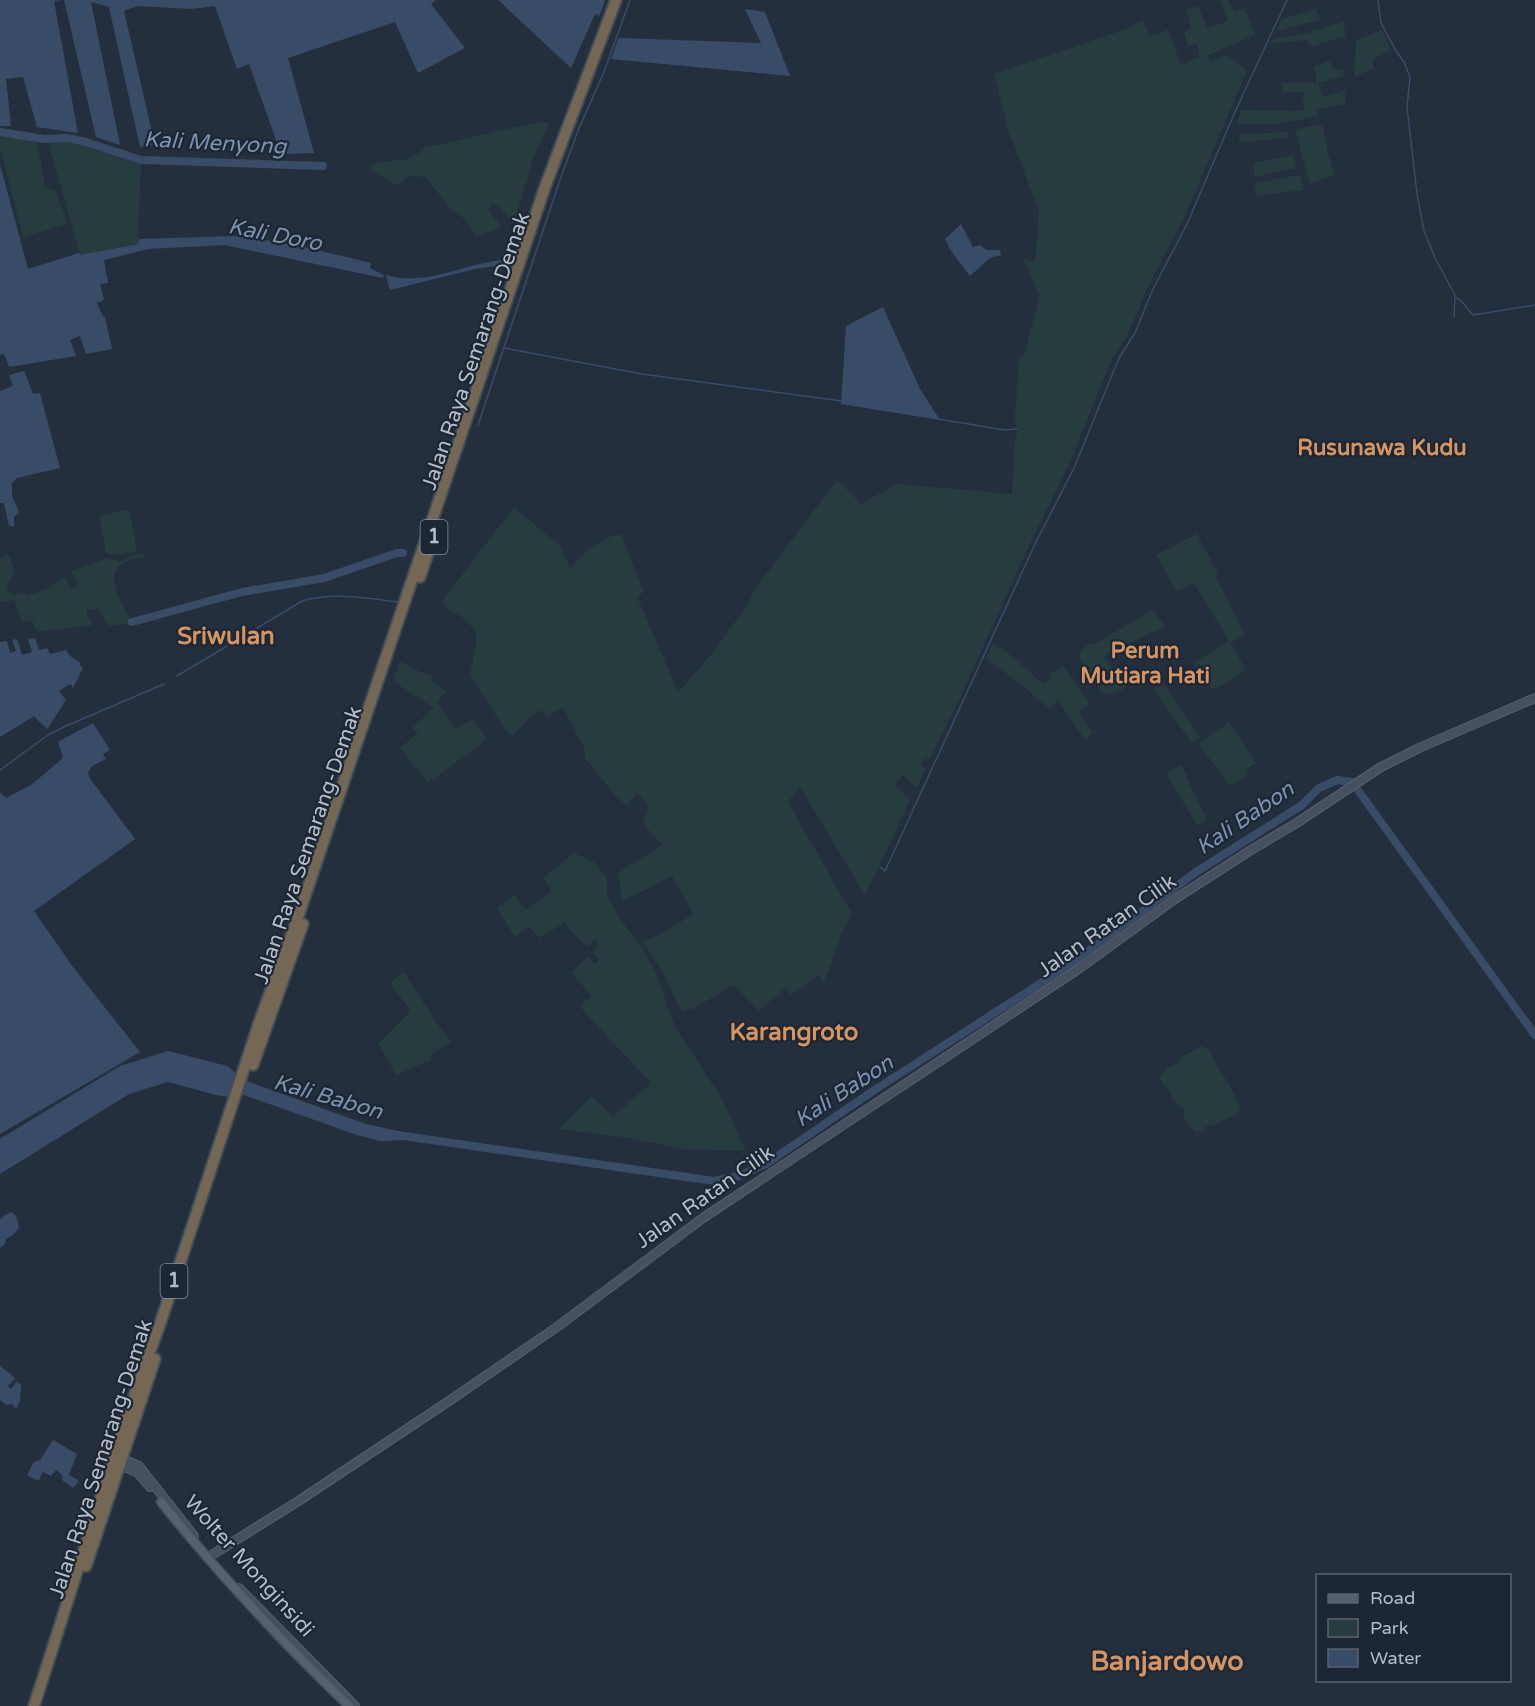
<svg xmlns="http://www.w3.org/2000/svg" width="1535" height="1706" viewBox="0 0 1535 1706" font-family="'Varela Round',sans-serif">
	<rect width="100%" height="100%" fill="#242f3e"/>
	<g fill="#263c3f">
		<path d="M1220,0H1228L1234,12L1245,8L1255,35L1208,55L1210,61L1227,55L1247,71L1186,214L1146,291L1128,335L1111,361L1067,469L1028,548L957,704L929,760L925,758L921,764L926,768L917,788L903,775L895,785L910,801L865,895L800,786L788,802L852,914L841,935L824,983L818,975L791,995L785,988L759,1011L734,985L691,1010L688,1009L682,1012L664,974L644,943L694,914L672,876L622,902L618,873L662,845L643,823L649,805L637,793L627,806L614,794L585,758L584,748L563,707L546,717L542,710L526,721L513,736L507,733L470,675L476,643V631L462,617L448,610L442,601L514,507L560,546L570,568C587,552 596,539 621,534L643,591L638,599L678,692L711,655L745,608L758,585L837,480L861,504L897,484L1012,494L1014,446L1017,434L1015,418L1019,358L1024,355L1040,296L1023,259L1035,263L1039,211L1009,132L994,74L1120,31L1143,20L1149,36L1168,30L1181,65L1200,57L1197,44L1188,47L1184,32L1191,28L1186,10L1198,6L1207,28L1228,21Z"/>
		<path d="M1316,9L1320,20L1276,31L1282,19Z"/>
		<path d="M1344,21L1345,36L1310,47L1307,40L1270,44L1272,39L1307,33Z"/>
		<path d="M1382,30L1391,50L1373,59L1374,68L1354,77L1356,40Z"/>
		<path d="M1330,61L1334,70L1343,69L1344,76L1318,83L1323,97L1345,91V104L1317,110L1318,116L1278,124H1237L1241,110L1304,111L1303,92L1283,93L1282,83H1317L1314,67Z"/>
		<path d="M545,122H548V125L533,159L516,217L511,220L497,205L493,203L488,210L499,223L500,228L478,236H476L466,221L459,214L451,210L426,177L408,176L402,182L394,185L370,168L371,166C375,163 401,159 407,160C413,154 421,154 425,147C465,141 504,127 545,122Z"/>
		<path d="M1319,124L1323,127L1328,154L1335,175L1310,184L1295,130Z"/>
		<path d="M1287,132L1288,138L1243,142L1238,138L1240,134Z"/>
		<path d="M0,135L37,142L45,187L56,191L67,224L23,237L0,148Z"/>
		<path d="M67,141L141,163L138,244L80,255L48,142Z"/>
		<path d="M1293,155L1297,168L1255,177L1253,163Z"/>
		<path d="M1300,175L1303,190L1256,196L1255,183Z"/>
		<path d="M127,510L130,511L137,550C126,555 118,556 106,553L99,516Z"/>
		<path d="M1197,534L1218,574L1215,576L1245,635L1230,643L1246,670L1213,690L1193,663L1229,641L1194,583L1177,591L1156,555Z"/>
		<path d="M136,554H142L147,558C139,556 134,558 125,562C101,573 124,606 132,622L112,626L107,624L98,608L93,610L87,609V614L93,625L37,632L32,620L22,622L14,600L0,602V558L9,555L14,571L6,588L14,595L20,591L21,594L25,593L27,596L48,588L64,577L71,589L78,585L71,571L107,558L120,561Z"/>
		<path d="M1153,610L1165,627L1127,644L1104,657L1126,687L1118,692L1103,695L1078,655L1087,645L1096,643Z"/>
		<path d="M993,643L1008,653L1043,684L1051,678L1049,675L1063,666L1090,704L1079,713L1093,733L1087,738H1084L1058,700L1049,708L1013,678L986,659Z"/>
		<path d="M402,662L422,673L431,675L432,681L447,691L437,702L456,729L473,719L487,739L428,783L400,748L418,733L412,728L434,708L393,681L399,663Z"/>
		<path d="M1163,684L1201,738L1192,743L1154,690Z"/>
		<path d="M1229,722L1256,763L1245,770L1248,775L1230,786L1200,746V743Z"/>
		<path d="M1181,765L1207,820L1197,825L1169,779L1168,772Z"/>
		<path d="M574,853L595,863L607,878V896L623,923L643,949L657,975L675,1027L722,1099L746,1151L683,1149L629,1138L559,1129L591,1096L613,1117L651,1083L580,1007L591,995L571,973L587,956L595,964L599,960L592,952L599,943L595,939L587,947L564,923L540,938L529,927L515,937L497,908L514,895L526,910L551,892L544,877Z"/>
		<path d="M404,972L435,1021L451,1042L431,1054V1060L396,1075L379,1044L411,1011L390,983Z"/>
		<path d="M1202,1046L1209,1050L1220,1071L1228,1082L1240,1107L1239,1111L1220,1123L1207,1126L1201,1131L1195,1132L1185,1120L1183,1109L1173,1101L1169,1089L1162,1084L1160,1076L1168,1068L1178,1063L1181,1057Z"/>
	</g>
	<g fill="#394c67">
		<path d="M0,0H63L54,1L78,133L37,127L23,77L6,79L11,126H0Z"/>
		<path d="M64,0H436L431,4L465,48L418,73L395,22L288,58L314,153L281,154L249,64L237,69L215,6L192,9L137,6L124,11L155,145L140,147L109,7L91,2L120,145L96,137Z"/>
		<path d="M498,0H603L605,1L599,16L595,14L571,68Z"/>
		<path d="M745,9L765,12L790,76L611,59L618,39L621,38L761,43Z"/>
		<path d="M0,164L28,269L79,253L80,255L138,244L139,239L239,236L296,245L371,263L370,268L384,275L383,278L224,245L149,249L104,260L108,283L100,284L104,300L97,303L103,316L105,317L112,349L86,354L80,336L70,340L76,356L9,367L4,354L0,355Z"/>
		<path d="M961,224L973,247L980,245L986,250H1000L1001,255L990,258L970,276L951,251L945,239Z"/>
		<path d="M502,260L507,262V265L479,268L390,290L386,275C425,287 463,264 502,260Z"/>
		<path d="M883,307L920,389L940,420L841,404L846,326Z"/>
		<path d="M24,371L33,394L40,393L60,468L17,478L12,483V496L19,512L14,517V526H9L4,503H0V391L13,386L9,375Z"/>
		<path d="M35,638L39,650L47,648L50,654L66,650L70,656L81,663L80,665L83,668L73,688L70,684L59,691L66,700L47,729L34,716L0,737V642L7,641L10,653L16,651L12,640L17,639L22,655L32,652L28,639Z"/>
		<path d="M93,723L110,750L103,754L106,759L92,766L88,773L91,780L135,839L34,911L73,967L140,1052L0,1134V792L6,798L31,785L63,758L58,742Z"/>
		<path d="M168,1051L227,1066L246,1081L366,1124L407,1133L406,1140L380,1141L357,1135L241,1094L228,1097L216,1095L168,1082L129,1094L0,1174V1139L120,1066Z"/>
		<path d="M12,1212L17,1218L19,1228L13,1235L6,1239L5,1244L0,1248V1219L3,1218V1216Z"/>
		<path d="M0,1366L15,1378L8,1386L11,1389L17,1381L21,1385L20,1401L16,1409L12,1404L6,1405L0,1400Z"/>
		<path d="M53,1440L77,1454L69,1475L79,1481L73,1488L62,1480L63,1476L56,1470L51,1476L43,1472L38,1481L27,1475L34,1462L40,1460Z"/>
	</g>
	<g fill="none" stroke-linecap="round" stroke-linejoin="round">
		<g stroke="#394c67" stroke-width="1.5">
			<path d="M1378,0L1381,23L1396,51L1404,62L1410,77L1407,107L1417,194L1424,231L1436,260L1455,295L1454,317"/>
			<path d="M1455,297C1463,300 1467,309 1473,315L1535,305"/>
			<path d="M504,348L642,374L842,401"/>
			<path d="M938,419L1005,430L1017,429"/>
			<path d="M478,425L561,177L579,128L604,72L630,0"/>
			<path d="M177,676L302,601C331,592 368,598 398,602"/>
			<path d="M0,770L48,735L66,726L164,684"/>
			<path d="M880,867L885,871L1035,544L1074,468L1119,358L1135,333L1153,289L1188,222L1234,114L1287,0"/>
		</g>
		<g stroke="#394c67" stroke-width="8">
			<path d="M0,132L44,139L67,138L86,142L141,160L323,166"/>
			<path d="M132,622L242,592L324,578L397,553H403"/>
			<path d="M397,1135L714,1181L739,1176L766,1164L873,1091L1072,963L1196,872L1302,805L1319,788L1337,780L1352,782L1535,1035"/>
		</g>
		<g stroke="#565f6c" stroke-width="10">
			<g id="secondary">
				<path d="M119,1457L139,1466L194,1536"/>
				<path d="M117,1464L137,1472L150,1487"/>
				<path d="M207,1558L297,1502L449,1401L557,1327L703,1218L1080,968L1175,899L1251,850L1295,824L1381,767L1419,748L1535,698"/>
				<path d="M239,1588L355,1706"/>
			</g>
		</g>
		<g stroke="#414a57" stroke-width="11">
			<path id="primary" d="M161,1502C219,1574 282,1642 349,1706"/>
		</g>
		<g stroke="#434c59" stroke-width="14">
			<g id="highway">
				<path d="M420,577L435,532"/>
				<path d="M253,1065L303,924"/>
				<path d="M86,1566L155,1359"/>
				<path d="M34,1706L127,1416L160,1324L260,1020L298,917L545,187L616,0"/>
			</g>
		</g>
		<use href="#secondary" stroke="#465061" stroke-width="8"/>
		<use href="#primary" stroke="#56606e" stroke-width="8"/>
		<use href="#highway" stroke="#746855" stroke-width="10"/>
	</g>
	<g text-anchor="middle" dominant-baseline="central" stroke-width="4.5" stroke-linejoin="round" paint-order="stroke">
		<g fill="#1d2633" stroke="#878f9c" stroke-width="1.5">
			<rect x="420.5" y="520" width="27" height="34" rx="4.5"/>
			<rect x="160.5" y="1264" width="27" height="34" rx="4.5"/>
		</g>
		<g font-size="20" font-weight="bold" fill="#b4bcc9">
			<text x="434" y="537">1</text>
			<text x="174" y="1281">1</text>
		</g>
		<g font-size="21" fill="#b4bcc9" stroke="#1d2633">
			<text transform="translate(476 351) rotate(-71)">Jalan Raya Semarang-Demak</text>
			<text transform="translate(308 845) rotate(-71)">Jalan Raya Semarang-Demak</text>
			<text transform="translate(1107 926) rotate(-35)">Jalan Ratan Cilik</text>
			<text transform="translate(705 1197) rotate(-35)">Jalan Ratan Cilik</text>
			<text transform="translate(101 1459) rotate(-72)">Jalan Raya Semarang-Demak</text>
			<text transform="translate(249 1566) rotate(48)">Wolter Monginsidi</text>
		</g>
		<g font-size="22" font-style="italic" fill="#7c92b1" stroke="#1d2633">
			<text transform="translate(215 143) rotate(3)">Kali Menyong</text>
			<text transform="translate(275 235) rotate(11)">Kali Doro</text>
			<text transform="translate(1245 818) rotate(-34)">Kali Babon</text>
			<text transform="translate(844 1091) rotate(-33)">Kali Babon</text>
			<text transform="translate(328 1097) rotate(16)">Kali Babon</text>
		</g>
		<g font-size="22" font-weight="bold" fill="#d59563" stroke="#1d2633">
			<text x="1382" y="448">Rusunawa Kudu</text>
			<text x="1145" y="651">Perum<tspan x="1145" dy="25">Mutiara Hati</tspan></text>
		</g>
		<g font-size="24" font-weight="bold" fill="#d59563" stroke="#1d2633">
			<text x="226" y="636">Sriwulan</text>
			<text x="794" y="1032">Karangroto</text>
		</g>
		<g font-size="27" font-weight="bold" fill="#d59563" stroke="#1d2633">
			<text x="1167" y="1661">Banjardowo</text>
		</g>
	</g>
	<rect x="1316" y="1574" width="195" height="108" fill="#1d2633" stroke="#59626f" stroke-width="1.5"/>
	<rect x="1328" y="1594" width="30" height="9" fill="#56606e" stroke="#59626f" stroke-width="1.5"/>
	<text x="1370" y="1604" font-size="18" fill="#b4bcc9">Road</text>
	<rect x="1328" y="1619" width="30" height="18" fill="#263c3f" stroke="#59626f" stroke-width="1.5"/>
	<text x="1370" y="1634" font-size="18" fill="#b4bcc9">Park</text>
	<rect x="1328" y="1649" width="30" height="18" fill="#394c67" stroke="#59626f" stroke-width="1.5"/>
	<text x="1370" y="1664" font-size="18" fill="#b4bcc9">Water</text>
</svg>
